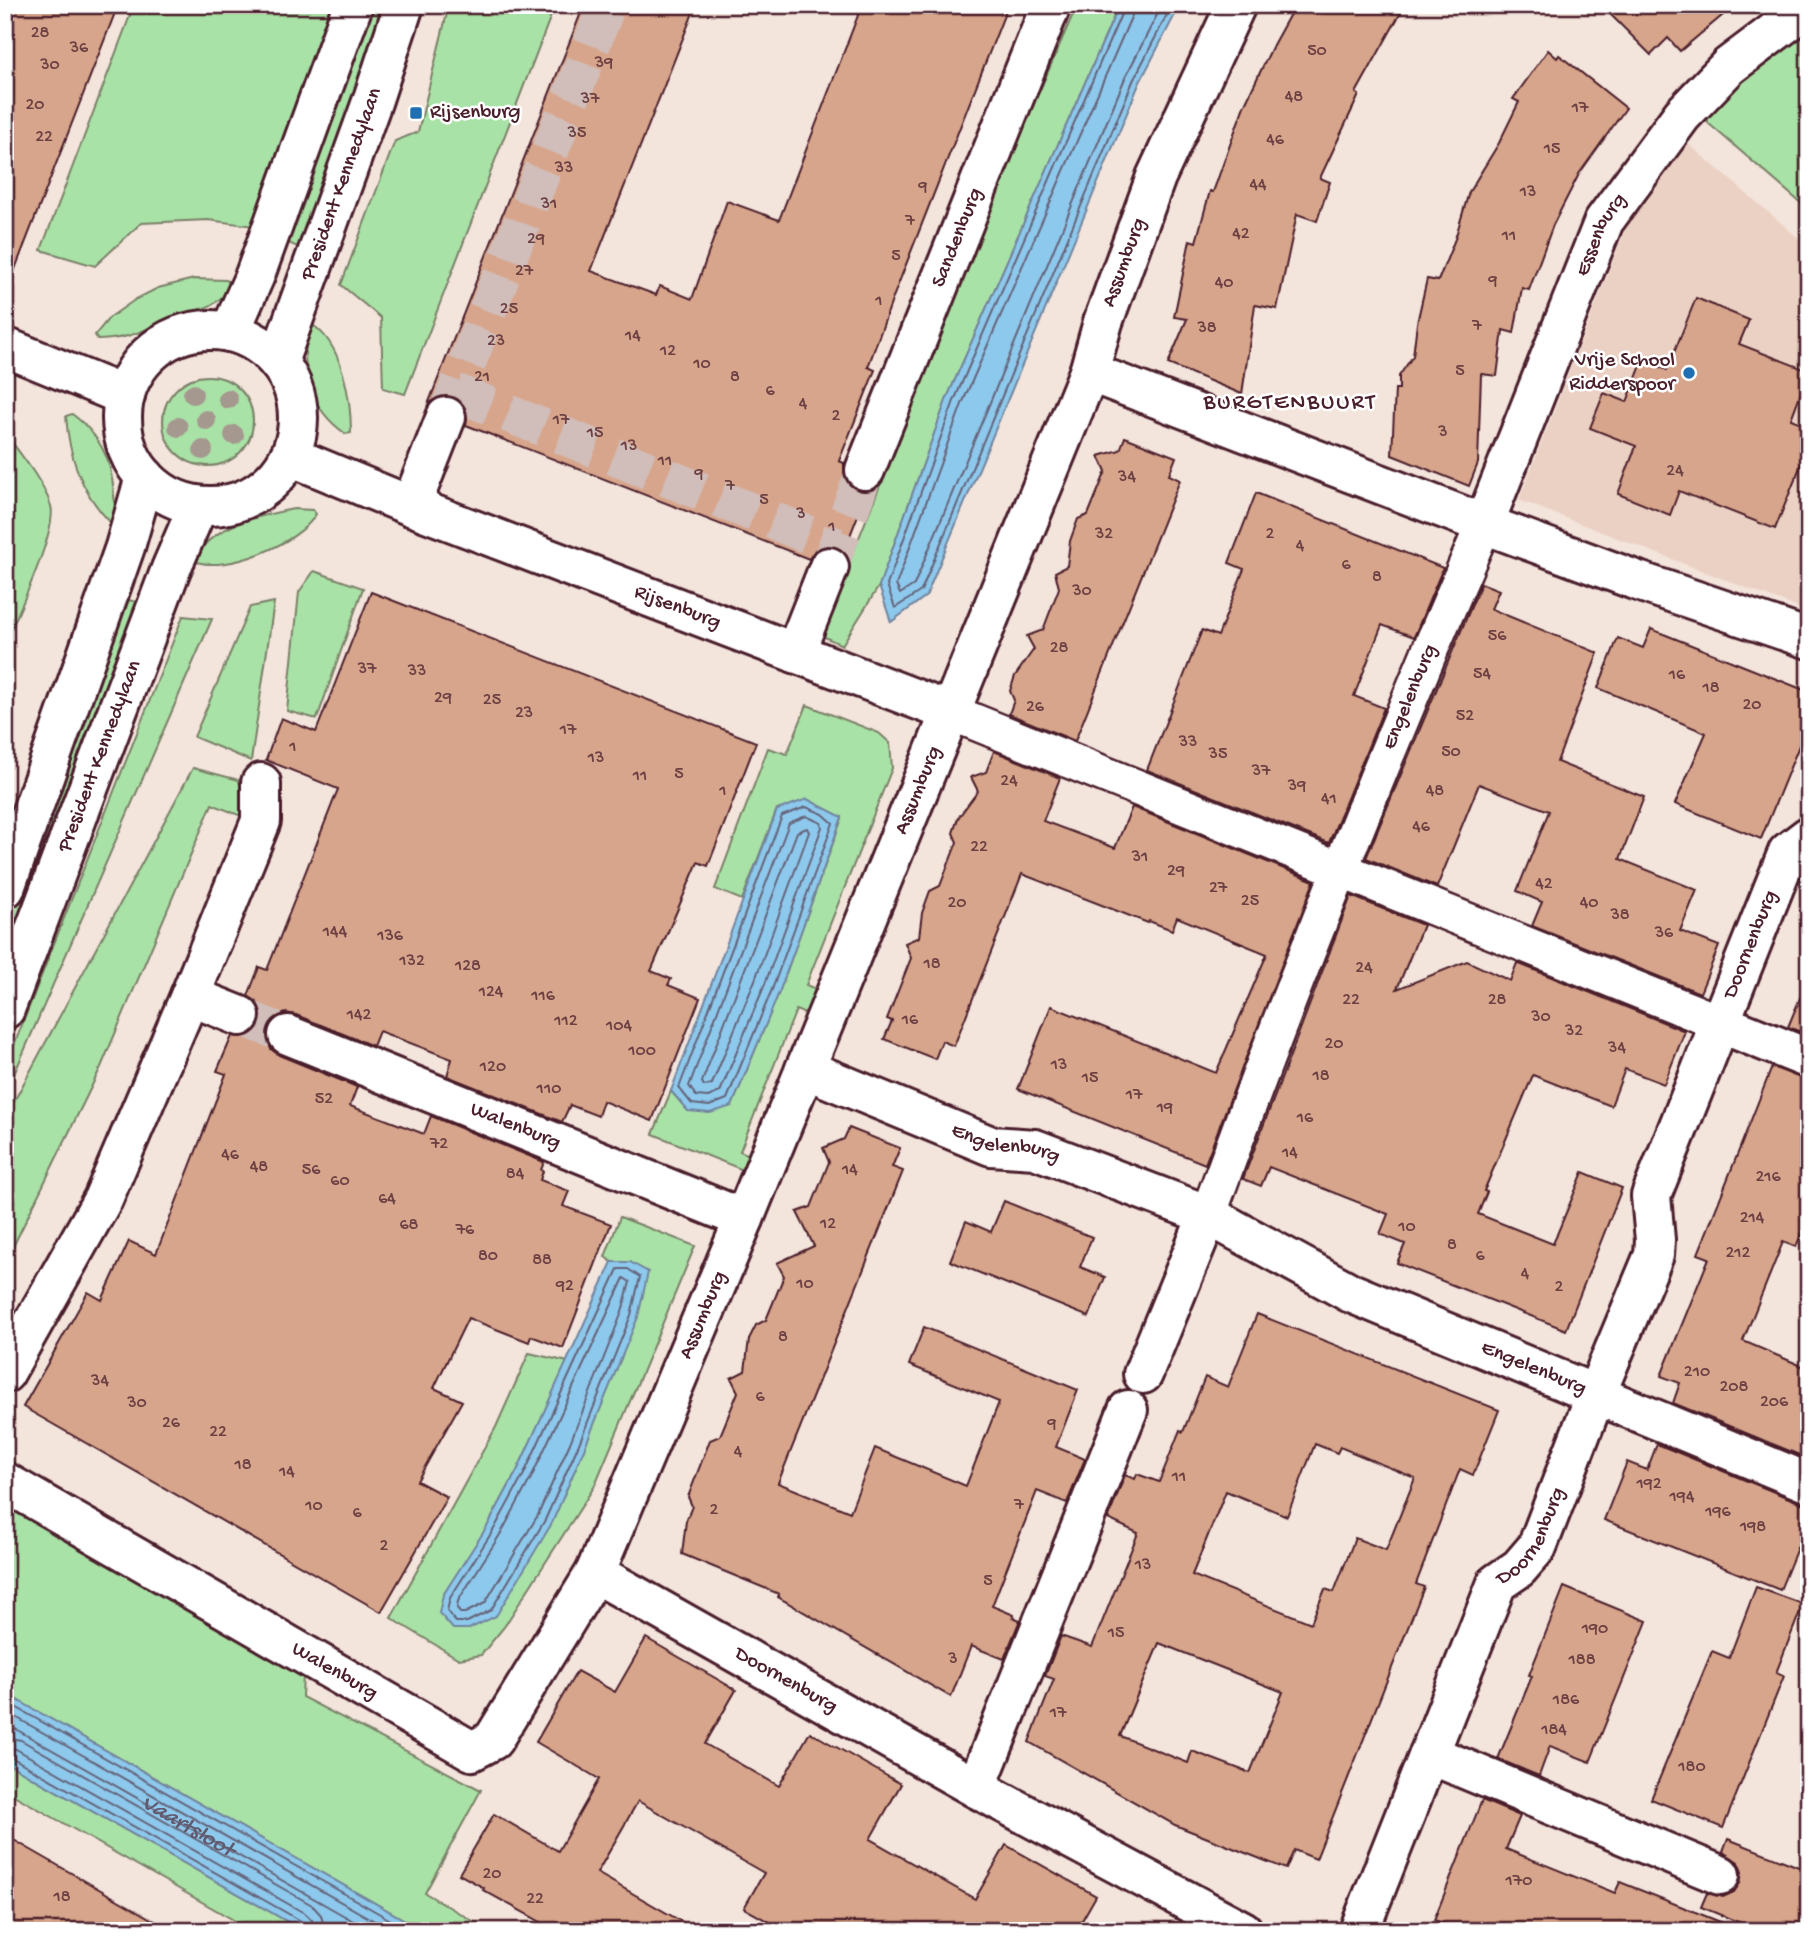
<svg xmlns="http://www.w3.org/2000/svg" width="1814" height="1936" viewBox="0 0 1814 1936" font-family="'Gochi Hand',sans-serif">
	<rect width="100%" height="100%" fill="#f3e4dc"/>
	<filter id="ink" filterUnits="userSpaceOnUse"><feTurbulence type="fractalNoise" baseFrequency=".0143" numOctaves="2"/><feDisplacementMap in="SourceGraphic" scale="14" xChannelSelector="R" yChannelSelector="G"/><feConvolveMatrix kernelMatrix="1 2 1 2 8 2 1 2 1" color-interpolation-filters="sRGB"/></filter>
	<g filter="url(#ink)">
		<path fill="#ebd1c4" d="M1686,142L1809,247V612L1519,500L1629,220Z"/>
		<g fill="#a9e2a6" stroke="#7a8068" stroke-width="2">
			<path d="M134,5H331L254,226L208,220L141,223L95,266L41,250Z"/>
			<path d="M367,5H387L302,249L284,241Z"/>
			<path d="M449,5H555L405,394L383,388L381,318L341,285L395,141L418,132Z"/>
			<path d="M1077,5H1119L947,398L879,586L842,645L820,635L1022,131Z"/>
			<path d="M1809,32V210L1708,123L1707,106L1777,52Z"/>
			<path d="M194,279L226,280L232,283C214,315 195,307 167,320C140,332 128,339 98,340L95,335L109,318L136,299L158,288Z"/>
			<path d="M311,324C343,343 351,400 351,433L346,434C309,409 297,365 311,324Z"/>
			<circle cx="208" cy="421" r="45"/>
			<path d="M72,414C110,442 115,476 115,521L110,522C81,492 69,457 66,416Z"/>
			<path d="M5,433C20,453 44,483 51,506C58,529 16,618 5,643Z"/>
			<path d="M294,509L313,510L316,514C300,543 226,574 194,561C209,525 259,516 294,509Z"/>
			<path d="M314,571L363,588L317,719L287,711L299,592Z"/>
			<path d="M128,600L141,603L5,979V917Z"/>
			<path d="M274,602L251,761L194,737L250,607Z"/>
			<path d="M183,616L212,619L5,1095V1068Z"/>
			<path d="M807,705L879,733L890,743L892,768L806,985L820,991L810,1016L796,1010L740,1151L754,1157L748,1172L653,1134L671,1091L688,1111L732,1106L780,990L842,818L777,809L742,900L715,889L768,748L787,754Z"/>
			<path d="M193,768L239,780L246,818L212,804L101,1067L5,1263V1123L11,1107Z"/>
			<path d="M620,1217L695,1246L594,1487L504,1627L481,1655L459,1659L391,1618L496,1427L529,1353L568,1362L517,1471L488,1525L454,1629L630,1262H612L605,1257Z"/>
			<path d="M5,1499L303,1674L302,1697L481,1790L425,1893L490,1931H424L5,1693Z"/>
			<path d="M5,1762L304,1931H253L5,1790Z"/>
		</g>
		<g fill="#8dc9ed" stroke="#72859f" stroke-width="2">
			<path d="M1119,5H1180L1139,84L926,596L891,622L879,586L947,398Z"/>
			<path d="M807,799L842,817L780,990L732,1106L710,1113L688,1111L671,1091L777,810Z"/>
			<path d="M612,1262H630L648,1272L638,1317L584,1449L552,1523L496,1616L469,1629H453L439,1613L443,1595L488,1525L517,1471Z"/>
			<path d="M5,1693L424,1931H304L5,1762Z"/>
		</g>
		<g fill="none" stroke-linecap="round" stroke-linejoin="round">
			<g stroke="#656379" stroke-width="2">
				<path d="M1125,5L954,401L887,585L895,608L921,591L1133,81L1172,5"/>
				<path d="M1134,5L1132,15L962,404L896,585L900,594L914,585L1125,78L1162,5"/>
				<path d="M806,807L823,814L833,823L773,987L727,1099L709,1106L692,1104L679,1088L782,816Z"/>
				<path d="M806,816L821,823L822,827L765,984L720,1092L708,1097L696,1096L689,1086L789,823Z"/>
				<path d="M807,828L809,832L755,980L712,1084L704,1086L702,1082L797,832Z"/>
				<path d="M618,1269H628L640,1277L631,1315L578,1446L545,1520L491,1610L467,1622H456L447,1611L450,1598L494,1529L524,1474Z"/>
				<path d="M624,1278L630,1282L622,1312L570,1443L538,1515L485,1603L465,1613H460L457,1608L458,1601L501,1533L531,1478Z"/>
				<path d="M5,1701L410,1931"/>
				<path d="M5,1711L392,1931"/>
				<path id="s1" d="M5,1723L371,1931"/>
				<path d="M5,1737L21,1740L312,1905L321,1915L325,1931"/>
				<path d="M5,1747L16,1749L306,1914L312,1920L314,1931"/>
				<path d="M5,1756L11,1757L301,1921L306,1931"/>
			</g>
		</g>
		<g fill="#d7a58b" stroke="#4a1f2b" stroke-width="2" fill-rule="evenodd">
			<path d="M5,5H118L8,287H5Z"/>
			<path d="M584,5H696L591,271L656,295L660,286L692,299L727,201L779,220L862,5H1008L894,295L868,367L875,370L839,461L844,463V474L848,484L856,490L867,492L844,551L836,546H825L815,550L809,559L466,425L467,413L463,404L455,397L442,396L433,400L427,407Z"/>
			<path d="M1295,5H1405L1356,93L1359,95L1320,178L1330,182L1317,221L1297,214L1277,309L1255,305L1242,394L1168,364L1187,319L1174,317L1190,240L1196,242L1210,191L1213,192L1244,106L1274,43Z"/>
			<path d="M1601,5H1735L1680,51L1668,38L1651,55Z"/>
			<path d="M1548,50L1557,58L1559,55L1626,108L1579,174L1553,225L1529,290L1522,288L1514,333L1503,330L1497,376L1481,374L1478,463L1469,486L1392,455L1395,389H1399V376L1413,356L1417,323L1427,279L1438,281L1455,239L1469,192L1499,143L1519,102L1513,99Z"/>
			<path d="M1696,298L1749,320L1739,344L1809,371L1791,419L1809,426V445L1775,529L1679,491L1670,515L1618,494L1636,446L1590,428L1604,393L1627,402L1643,360L1667,370Z"/>
			<path d="M1125,437L1176,457L1169,475L1180,480L1075,741L1009,714L1014,700L1010,691L1015,676L1034,649L1027,636L1043,630L1059,588L1055,572L1067,566L1070,541L1078,519L1088,515L1106,471L1099,456L1120,450Z"/>
			<path d="M1256,493L1443,568L1414,637L1382,625L1354,696L1384,708L1329,843L1147,770L1202,630L1218,636L1244,569L1229,563Z"/>
			<path d="M1481,583L1499,590L1491,609L1598,653L1557,762L1644,797L1620,859L1697,890L1680,931L1719,946L1700,993L1532,926L1542,902L1517,891L1549,811L1479,784L1437,887L1366,858Z"/>
			<path d="M371,592L756,742L708,866L698,862L651,971L671,979L668,985L700,998L652,1121L603,1101L598,1116L570,1105L562,1122L447,1076L452,1059L379,1031L373,1046L296,1015L286,1013L275,1017L268,1026L267,1039L271,1049L279,1055L357,1087L350,1106L424,1134L431,1116L544,1162L541,1170L543,1171L540,1180L569,1191L563,1206L611,1224L563,1348L531,1336L529,1342L468,1318L434,1388L462,1401L417,1481L447,1497L381,1612L23,1407L88,1292L102,1300L129,1241L156,1254L226,1074L217,1071L232,1036L244,1037L253,1034L260,1025L261,1012L257,1002L248,996L259,967L267,970L338,789L266,760L281,718L316,732Z"/>
			<path d="M1651,629L1809,692V721L1761,839L1675,804L1706,733L1598,688L1618,638L1643,648Z"/>
			<path d="M994,751L1060,778L1043,821L1115,848L1132,807L1314,881L1205,1164L1018,1089L1051,1006L1216,1073L1267,954L1177,917L1172,930L1149,921L1148,923L1022,874L954,1046L942,1041L935,1059L884,1039L892,1021L887,1019L911,958L905,943L919,937L922,913L930,891L940,886L950,860L957,842L953,833L958,818L978,791L971,777L986,772Z"/>
			<path d="M1351,896L1423,925L1397,989L1467,961L1510,981L1517,963L1685,1031L1664,1084L1625,1069L1611,1106L1533,1075L1484,1191L1487,1192L1478,1214L1553,1244L1583,1172L1622,1188L1566,1330L1397,1263L1405,1244L1380,1234L1388,1214L1269,1167L1261,1186L1243,1179Z"/>
			<path d="M1807,981H1809V1035L1788,1027Z"/>
			<path d="M1772,1067L1809,1080V1215L1796,1247L1783,1242L1743,1341L1809,1369V1459L1673,1403L1680,1383L1661,1376L1709,1258L1698,1254Z"/>
			<path d="M849,1128L900,1148L892,1167L903,1171L778,1483L850,1512L875,1448L966,1486L999,1402L909,1365L924,1327L1078,1390L1056,1447L1085,1459L1067,1503L1037,1491L992,1606L1014,1615L1013,1617L1020,1620L1004,1659L971,1646L951,1697L778,1597L779,1594L682,1554L686,1521L692,1506L688,1497L710,1440L720,1436L738,1392L731,1378L745,1371L749,1339L756,1325L766,1320L784,1276L777,1263L814,1246L797,1212L811,1207L829,1162L823,1148L844,1139Z"/>
			<path d="M1004,1201L1092,1237L1080,1267L1105,1277L1089,1317L950,1261L966,1221L991,1232Z"/>
			<path d="M1257,1314L1499,1410L1473,1475L1460,1469L1416,1584L1424,1587L1316,1859L1294,1850L1286,1869L1175,1825L1029,1742L1054,1679L1045,1676L1061,1636L1092,1647L1138,1533L1108,1519L1125,1475L1135,1479L1137,1474L1159,1482L1180,1430L1183,1432L1205,1377L1228,1387ZM1315,1444L1337,1453L1340,1447L1415,1478L1386,1550L1355,1538L1334,1592L1325,1589L1311,1623L1192,1575L1226,1491L1287,1516ZM1159,1643L1283,1692L1250,1773L1192,1751L1188,1763L1120,1736Z"/>
			<path d="M1657,1444L1801,1503L1809,1504V1518L1780,1590L1604,1520L1627,1462L1647,1470Z"/>
			<path d="M1564,1587L1647,1621L1590,1762L1550,1746L1539,1776L1498,1759L1532,1676L1529,1675Z"/>
			<path d="M1756,1587L1803,1604L1776,1673L1784,1676L1723,1828L1651,1799L1712,1651L1729,1658Z"/>
			<path d="M646,1638L736,1690L705,1744L779,1786L810,1732L901,1784L870,1839L975,1899L1006,1845L1096,1896L1076,1931H785L744,1908L764,1873L638,1801L597,1873L698,1931H557L483,1890L484,1888L459,1874L494,1814L558,1851L599,1779L536,1742L577,1671L615,1692Z"/>
			<path d="M1482,1800L1520,1816L1506,1849L1615,1893L1620,1882L1738,1929V1931H1464L1434,1920Z"/>
			<path d="M5,1835L52,1862L172,1931H5Z"/>
			<path d="M1728,1839L1809,1871V1931H1760L1701,1907L1707,1893L1723,1897L1734,1892L1740,1883L1742,1872L1738,1862L1723,1852Z"/>
		</g>
		<g fill="none" stroke-linecap="round" stroke-linejoin="round">
			<g stroke="#d1bdb9" stroke-width="38" stroke-dasharray="38 19" stroke-linecap="butt">
				<path d="M455,392L836,546"/>
				<path d="M446,417L607,5"/>
				<path d="M829,567L865,470"/>
				<path d="M240,1016L288,1035"/>
			</g>
			<g stroke="#4a1f2b" stroke-width="40">
				<g id="pedestrian">
					<path d="M950,712L1720,1023"/>
					<path id="s2" d="M1208,1215C1293,982 1385,752 1484,524"/>
				</g>
			</g>
			<g stroke="#4a1f2b" stroke-width="44">
				<g id="minor">
					<path d="M5,347L125,396"/>
					<path d="M1089,372L1484,524L1638,581L1809,639"/>
					<path id="s3" d="M290,456L411,506L950,712"/>
					<path id="s4" d="M865,470L1051,5"/>
					<path d="M411,506L446,417"/>
					<path id="s5" d="M1484,524L1604,221L1682,115L1729,66L1793,18L1809,11"/>
					<path d="M795,653L829,567"/>
					<path d="M190,996L240,1016"/>
					<path d="M1720,1023L1809,1059"/>
					<path id="s6" d="M288,1035L744,1219"/>
					<path id="s7" d="M805,1069L991,1146L1035,1149L1208,1215L1351,1293L1809,1483"/>
					<path d="M5,1373L103,1199L190,996L261,821V783"/>
					<path d="M1143,1374L1208,1215"/>
					<path id="s8" d="M5,1482L472,1751L493,1740L595,1573L744,1219L1089,372L1103,322L1156,177L1236,5"/>
					<path id="s9" d="M595,1573L976,1788L1243,1931"/>
					<path d="M1429,1754L1720,1875"/>
					<path d="M976,1788L1128,1410"/>
					<path id="s10" d="M1359,1931L1497,1583L1519,1568L1537,1547L1596,1394L1654,1255L1655,1240L1651,1196L1788,852L1809,836"/>
				</g>
			</g>
			<g stroke="#4a1f2b" stroke-width="44">
				<g id="tertiary">
					<circle cx="210" cy="418" r="88"/>
					<path d="M230,332L255,275L353,5"/>
					<path id="s11" d="M278,362L372,102L404,5"/>
					<path d="M5,888L125,547L145,477"/>
					<path id="s12" d="M5,1009L171,569L198,506"/>
				</g>
			</g>
			<use href="#pedestrian" stroke="#fff" stroke-width="35"/>
			<use href="#minor" stroke="#fff" stroke-width="38"/>
			<use href="#tertiary" stroke="#fff" stroke-width="38"/>
		</g>
		<g fill="#a5988f">
			<circle cx="193" cy="394" r="10"/>
			<circle cx="228" cy="399" r="10"/>
			<circle cx="206" cy="420" r="10"/>
			<circle cx="178" cy="427" r="10"/>
			<circle cx="234" cy="435" r="10"/>
			<circle cx="203" cy="450" r="10"/>
		</g>
	</g>
	<g fill="#1f6fb2" stroke="#fff" stroke-width="2.5">
		<rect x="409" y="106" width="14" height="14" rx="3.5"/>
		<circle cx="1689" cy="373" r="7"/>
	</g>
	<g text-anchor="middle" dominant-baseline="central" stroke-width="5" stroke-linejoin="round" paint-order="stroke">
		<g font-size="18" fill="#6d4043">
			<text x="40" y="33">28</text>
			<text x="79" y="48">36</text>
			<text x="1317" y="51">50</text>
			<text x="604" y="63">39</text>
			<text x="50" y="65">30</text>
			<text x="1294" y="97">48</text>
			<text x="590" y="99">37</text>
			<text x="35" y="105">20</text>
			<text x="1580" y="108">17</text>
			<text x="577" y="133">35</text>
			<text x="44" y="137">22</text>
			<text x="1275" y="140">46</text>
			<text x="1552" y="149">15</text>
			<text x="564" y="168">33</text>
			<text x="1258" y="185">44</text>
			<text x="923" y="187">9</text>
			<text x="1528" y="192">13</text>
			<text x="549" y="204">31</text>
			<text x="910" y="221">7</text>
			<text x="1241" y="234">42</text>
			<text x="1509" y="236">11</text>
			<text x="536" y="239">29</text>
			<text x="896" y="256">5</text>
			<text x="524" y="271">27</text>
			<text x="1493" y="281">9</text>
			<text x="1224" y="283">40</text>
			<text x="879" y="301">1</text>
			<text x="509" y="309">25</text>
			<text x="1477" y="326">7</text>
			<text x="1207" y="328">38</text>
			<text x="633" y="336">14</text>
			<text x="496" y="341">23</text>
			<text x="668" y="351">12</text>
			<text x="702" y="364">10</text>
			<text x="1460" y="371">5</text>
			<text x="482" y="377">21</text>
			<text x="735" y="377">8</text>
			<text x="770" y="391">6</text>
			<text x="803" y="404">4</text>
			<text x="836" y="416">2</text>
			<text x="561" y="420">17</text>
			<text x="1443" y="432">3</text>
			<text x="595" y="433">15</text>
			<text x="629" y="446">13</text>
			<text x="665" y="461">11</text>
			<text x="1675" y="471">24</text>
			<text x="699" y="474">9</text>
			<text x="1127" y="477">34</text>
			<text x="730" y="486">7</text>
			<text x="764" y="500">5</text>
			<text x="801" y="514">3</text>
			<text x="832" y="527">1</text>
			<text x="1104" y="534">32</text>
			<text x="1270" y="534">2</text>
			<text x="1300" y="546">4</text>
			<text x="1346" y="565">6</text>
			<text x="1377" y="577">8</text>
			<text x="1082" y="591">30</text>
			<text x="1497" y="636">56</text>
			<text x="1059" y="648">28</text>
			<text x="367" y="669">37</text>
			<text x="417" y="671">33</text>
			<text x="1482" y="674">54</text>
			<text x="1677" y="675">16</text>
			<text x="1711" y="688">18</text>
			<text x="443" y="698">29</text>
			<text x="492" y="700">25</text>
			<text x="1752" y="705">20</text>
			<text x="1035" y="707">26</text>
			<text x="524" y="713">23</text>
			<text x="1465" y="716">52</text>
			<text x="568" y="730">17</text>
			<text x="1188" y="742">33</text>
			<text x="293" y="747">1</text>
			<text x="1451" y="752">50</text>
			<text x="1218" y="754">35</text>
			<text x="596" y="758">13</text>
			<text x="1261" y="771">37</text>
			<text x="679" y="774">5</text>
			<text x="640" y="776">11</text>
			<text x="1009" y="781">24</text>
			<text x="1297" y="786">39</text>
			<text x="723" y="791">1</text>
			<text x="1435" y="791">48</text>
			<text x="1329" y="799">41</text>
			<text x="1421" y="827">46</text>
			<text x="979" y="847">22</text>
			<text x="1140" y="857">31</text>
			<text x="1176" y="871">29</text>
			<text x="1544" y="884">42</text>
			<text x="1218" y="888">27</text>
			<text x="1250" y="901">25</text>
			<text x="957" y="903">20</text>
			<text x="1589" y="903">40</text>
			<text x="1620" y="915">38</text>
			<text x="335" y="932">144</text>
			<text x="1664" y="933">36</text>
			<text x="390" y="936">136</text>
			<text x="412" y="961">132</text>
			<text x="932" y="964">18</text>
			<text x="468" y="966">128</text>
			<text x="1364" y="968">24</text>
			<text x="491" y="992">124</text>
			<text x="543" y="996">116</text>
			<text x="1351" y="1000">22</text>
			<text x="1497" y="1000">28</text>
			<text x="359" y="1015">142</text>
			<text x="1541" y="1017">30</text>
			<text x="910" y="1020">16</text>
			<text x="566" y="1021">112</text>
			<text x="619" y="1026">104</text>
			<text x="1574" y="1031">32</text>
			<text x="1334" y="1044">20</text>
			<text x="1617" y="1048">34</text>
			<text x="642" y="1051">100</text>
			<text x="1059" y="1065">13</text>
			<text x="493" y="1067">120</text>
			<text x="1321" y="1076">18</text>
			<text x="1090" y="1078">15</text>
			<text x="549" y="1089">110</text>
			<text x="1134" y="1095">17</text>
			<text x="324" y="1099">52</text>
			<text x="1165" y="1108">19</text>
			<text x="1305" y="1118">16</text>
			<text x="439" y="1144">72</text>
			<text x="1290" y="1153">14</text>
			<text x="230" y="1155">46</text>
			<text x="259" y="1167">48</text>
			<text x="311" y="1170">56</text>
			<text x="850" y="1170">14</text>
			<text x="515" y="1174">84</text>
			<text x="1768" y="1177">216</text>
			<text x="340" y="1181">60</text>
			<text x="387" y="1199">64</text>
			<text x="1752" y="1218">214</text>
			<text x="828" y="1224">12</text>
			<text x="409" y="1225">68</text>
			<text x="1407" y="1227">10</text>
			<text x="465" y="1230">76</text>
			<text x="1452" y="1245">8</text>
			<text x="1738" y="1253">212</text>
			<text x="488" y="1256">80</text>
			<text x="1480" y="1256">6</text>
			<text x="542" y="1260">88</text>
			<text x="1525" y="1274">4</text>
			<text x="805" y="1284">10</text>
			<text x="565" y="1286">92</text>
			<text x="1559" y="1287">2</text>
			<text x="783" y="1337">8</text>
			<text x="1697" y="1372">210</text>
			<text x="100" y="1381">34</text>
			<text x="1734" y="1387">208</text>
			<text x="760" y="1397">6</text>
			<text x="1774" y="1402">206</text>
			<text x="137" y="1403">30</text>
			<text x="171" y="1423">26</text>
			<text x="1052" y="1424">9</text>
			<text x="218" y="1432">22</text>
			<text x="738" y="1452">4</text>
			<text x="243" y="1465">18</text>
			<text x="287" y="1472">14</text>
			<text x="1179" y="1477">11</text>
			<text x="1649" y="1484">192</text>
			<text x="1682" y="1497">194</text>
			<text x="1019" y="1505">7</text>
			<text x="314" y="1506">10</text>
			<text x="714" y="1510">2</text>
			<text x="1718" y="1512">196</text>
			<text x="357" y="1513">6</text>
			<text x="1753" y="1527">198</text>
			<text x="384" y="1546">2</text>
			<text x="1143" y="1565">13</text>
			<text x="988" y="1581">5</text>
			<text x="1595" y="1629">190</text>
			<text x="1116" y="1633">15</text>
			<text x="953" y="1659">3</text>
			<text x="1582" y="1660">188</text>
			<text x="1566" y="1700">186</text>
			<text x="1058" y="1713">17</text>
			<text x="1554" y="1730">184</text>
			<text x="1692" y="1767">180</text>
			<text x="492" y="1874">20</text>
			<text x="1519" y="1881">170</text>
			<text x="62" y="1897">18</text>
			<text x="535" y="1899">22</text>
		</g>
		<g font-size="21" fill="#4a1f2b" stroke="#fff" text-anchor="start">
			<text x="430" y="113">Rijsenburg</text>
			<text x="1675" y="361" text-anchor="end">Vrije School<tspan x="1675" dy="24">Ridderspoor</tspan></text>
		</g>
		<g font-size="21" fill="#4a1f2b" stroke="#fff">
			<text stroke="none"><textPath href="#s11" startOffset="189">President Kennedylaan</textPath></text>
			<text stroke="none"><textPath href="#s5" startOffset="312">Essenburg</textPath></text>
			<text stroke="none"><textPath href="#s4" startOffset="250">Sandenburg</textPath></text>
			<text stroke="none"><textPath href="#s8" startOffset="2172">Assumburg</textPath></text>
			<text stroke="none"><textPath href="#s3" startOffset="416">Rijsenburg</textPath></text>
			<text stroke="none"><textPath href="#s2" startOffset="556">Engelenburg</textPath></text>
			<text stroke="none"><textPath href="#s12" startOffset="270">President Kennedylaan</textPath></text>
			<text stroke="none"><textPath href="#s8" startOffset="1605">Assumburg</textPath></text>
			<text stroke="none"><textPath href="#s10" startOffset="1073">Doornenburg</textPath></text>
			<text stroke="none"><textPath href="#s6" startOffset="245">Walenburg</textPath></text>
			<text stroke="none"><textPath href="#s7" startOffset="215">Engelenburg</textPath></text>
			<text stroke="none"><textPath href="#s8" startOffset="1038">Assumburg</textPath></text>
			<text stroke="none"><textPath href="#s7" startOffset="791">Engelenburg</textPath></text>
			<text stroke="none"><textPath href="#s10" startOffset="434">Doornenburg</textPath></text>
			<text stroke="none"><textPath href="#s8" startOffset="380">Walenburg</textPath></text>
			<text stroke="none"><textPath href="#s9" startOffset="219">Doornenburg</textPath></text>
		</g>
		<g font-size="23" letter-spacing="2" fill="#4a1f2b" stroke="#fff">
			<text x="1290" y="403">BURGTENBUURT</text>
		</g>
		<g font-size="23" font-style="italic" fill="#615a6f" stroke="#fff">
			<text stroke="none"><textPath href="#s1" startOffset="210">Vaartsloot</textPath></text>
		</g>
	</g>
	<rect width="1814" height="1936" fill="none" stroke="#fff" stroke-width="28"/>
	<rect x="14" y="14" width="1786" height="1908" fill="none" stroke="#4a1f2b" stroke-width="2.5" filter="url(#ink)"/>
</svg>
